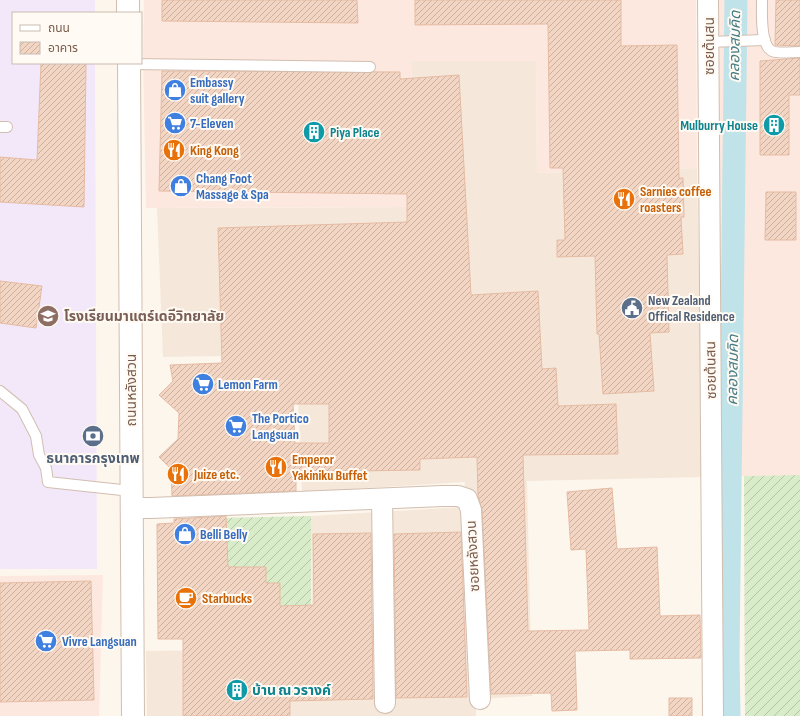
<svg xmlns="http://www.w3.org/2000/svg" width="800" height="716" viewBox="0 0 800 716" font-family="'Sofia Sans Condensed','Noto Sans Thai',sans-serif">
	<defs>
		<pattern id="garden-furrows" width="10" height="10" patternUnits="userSpaceOnUse"><rect width="10" height="10" fill="#d8ecc9"/><path d="M-1 1l2-2M0 10L10 0M9 11l2-2" fill="none" stroke="#b4c2a5"/></pattern>
		<pattern id="building-hatch" width="6" height="6" patternUnits="userSpaceOnUse"><rect width="6" height="6" fill="#f3d5c3"/><path d="M-1 1l2-2M0 6l6-6M5 7l2-2" fill="none" stroke="#cab0a1"/></pattern>
	</defs>
	<rect width="100%" height="100%" fill="#fdf6ec"/>
	<path fill="#f5e8da" d="M411,61H536L537,173L697,168L703,477L527,481L532,696L476,699V716H147L146,651L312,649L311,516L463,507L465,482L302,492L296,355L163,357L157,208L417,207Z"/>
	<g fill="#fde8e0">
		<path d="M144,0H696L697,168L537,173L536,61H412L417,207L146,208L143,55Z"/>
		<path d="M698,0H800V716H745L744,476L703,477Z"/>
		<path d="M103,575L99,716H0V576Z"/>
	</g>
	<path fill="#f3e8fa" d="M0,0H95V13H13V63H95L97,569H0Z"/>
	<g fill="url(#garden-furrows)">
		<path d="M800,475V716H745L744,476Z"/>
		<path d="M311,516V609L266,607V574L217,573V518Z"/>
	</g>
	<g fill="none" stroke-linecap="round" stroke-linejoin="round">
		<path stroke="#bfe3e8" stroke-width="23" d="M729,716L728,657L736,0"/>
	</g>
	<g fill="url(#building-hatch)" stroke="#e6bba3" fill-rule="evenodd">
		<path d="M162,0H357L358,23L162,21Z"/>
		<path d="M415,0H621V46L677,45L679,178H683L684,217H681L683,254L667,255L669,332L650,333L654,391L603,394L599,334H597L595,256L557,257V240H565L563,168H550L548,24L415,25Z"/>
		<path d="M776,0H800V46L775,45Z"/>
		<path d="M800,58V95H789V155H760V61Z"/>
		<path d="M41,63H86L84,207L0,202V157L37,160Z"/>
		<path d="M162,71L400,72V79L459,75L471,295L538,291L542,369L556,368L558,406L616,404L618,454L523,455L528,631L589,630L586,549L571,550L567,492L612,488L617,549L657,547L660,616L700,615L701,658L630,659V650L575,651L577,710L552,711L551,693L491,694L482,509L478,496L477,457L420,459V470L296,472V491L172,496L171,469L159,457L178,439L179,413L159,395L173,381L170,365L222,363L218,228L407,222V194L159,191ZM293,404H329V443H295Z"/>
		<path d="M766,192H796V240H765Z"/>
		<path d="M0,281L42,286L36,328L0,323Z"/>
		<path d="M226,516L228,567H266V583H280V606L314,605L313,534L371,533L373,699L290,701V716H183V639H158L157,524L174,523V519Z"/>
		<path d="M461,532L467,697L396,698L394,534Z"/>
		<path d="M91,581L94,700L0,702V583Z"/>
		<rect x="669" y="698" width="23" height="18"/>
	</g>
	<g fill="none" stroke-linecap="round" stroke-linejoin="round">
		<g stroke="#d1beb0" stroke-width="12">
			<g id="service">
				<path d="M762,0C762,12 760,45 772,51C778,54 792,52 800,52"/>
				<path d="M708,42L765,40"/>
				<path d="M129,64L370,67"/>
				<path d="M0,127H7"/>
				<path d="M0,391L22,409L36,436L39,455L46,468L48,482L131,491"/>
			</g>
		</g>
		<g stroke="#d1beb0" stroke-width="22">
			<g id="minor">
				<path d="M708,0L713,716"/>
				<path d="M382,499L385,703"/>
				<path d="M131,508H151L443,496H458L467,499L471,510L480,699"/>
			</g>
		</g>
		<g stroke="#d1beb0" stroke-width="24">
			<g id="tertiary">
				<path d="M128,0V13"/>
				<path d="M129,63L133,716"/>
			</g>
		</g>
		<use href="#service" stroke="#fff" stroke-width="10"/>
		<use href="#minor" stroke="#fff" stroke-width="20"/>
		<use href="#tertiary" stroke="#fff" stroke-width="22"/>
	</g>
	<defs>
		<g id="shop-disc" transform="scale(1.15)"><circle r="9.5" fill="#3f7fe0" stroke="#fffaf3"/><path d="M-5-2.5h2.3a2.7 3.5 0 0 1 5.4 0H5L5.5 6h-11ZM-1.5-2.5h3a1.5 2.3 0 0 0-3 0Z" fill="#fff"/></g>
		<g id="supermarket-disc" transform="scale(1.15)"><circle r="9.5" fill="#3f7fe0" stroke="#fffaf3"/><path d="M-6-5.5h2.5l.6 2H6L4.5 2H-2.5L-4.4-4H-6ZM-1.5 3.2a1.3 1.3 0 1 0 .1 0ZM3 3.2a1.3 1.3 0 1 0 .1 0Z" fill="#fff"/></g>
		<g id="building-disc" transform="scale(1.15)"><circle r="9.5" fill="#0f9aa8" stroke="#fffaf3"/><path d="M-4-6H4V6H1V3H-1V6H-4ZM-2.5-4.3h1.7v1.8h-1.7ZM.8-4.3h1.7v1.8H.8ZM-2.5-1h1.7V.8h-1.7ZM.8-1h1.7V.8H.8Z" fill="#fff"/></g>
		<g id="restaurant-disc" transform="scale(1.15)"><circle r="9.5" fill="#e8710a" stroke="#fffaf3"/><path d="M-5-6h1v4h1v-4h1v4h1v-4h1v5L-1.5 .5V6h-2V.5L-5-1ZM5-6V6H3V1.5H1.5Q1.5-4 5-6Z" fill="#fff"/></g>
		<g id="civic-disc" transform="scale(1.15)"><circle r="9.5" fill="#5c6f8a" stroke="#fffaf3"/><path d="M-.6-6.5H3V-4.5H.6V-3L4-1V1h2V6H-6V1h2V-1L-.6-3ZM-1.2 2.5V6h2.4V2.5Z" fill="#fff"/></g>
		<g id="school-disc" transform="scale(1.15)"><circle r="9.5" fill="#8d6e63" stroke="#fffaf3"/><path d="M0-5L7-2L0 1L-7-2ZM-4 1L0 2.5L4 1V4Q0 6-4 4Z" fill="#fff"/></g>
		<g id="bank-disc" transform="scale(1.15)"><circle r="9.5" fill="#5c6f8a" stroke="#fffaf3"/><path d="M-6-4H6V4H-6ZM0-2.3a2.3 2.3 0 1 0 0 4.6a2.3 2.3 0 1 0 0-4.6Z" fill="#fff"/></g>
		<g id="cafe-disc" transform="scale(1.15)"><circle r="9.5" fill="#e8710a" stroke="#fffaf3"/><path d="M-5.5-4.5H6V0H3Q3 3.5 0 3.5H-2.5Q-5.5 3.5-5.5 0ZM3-3.2v2h1.7v-2ZM-6 4.5H4V6H-6Z" fill="#fff"/></g>
	</defs>
	<g fill-rule="evenodd">
		<use href="#shop-disc" x="175" y="90"/>
		<use href="#supermarket-disc" x="175" y="123"/>
		<use href="#building-disc" x="774" y="125"/>
		<use href="#building-disc" x="314" y="132"/>
		<use href="#restaurant-disc" x="174" y="150"/>
		<use href="#shop-disc" x="181" y="186"/>
		<use href="#restaurant-disc" x="624" y="199"/>
		<use href="#civic-disc" x="632" y="308"/>
		<use href="#school-disc" x="48" y="316"/>
		<use href="#supermarket-disc" x="203" y="384"/>
		<use href="#supermarket-disc" x="236" y="426"/>
		<use href="#bank-disc" x="93" y="436"/>
		<use href="#restaurant-disc" x="276" y="467"/>
		<use href="#restaurant-disc" x="178" y="474"/>
		<use href="#shop-disc" x="185" y="534"/>
		<use href="#cafe-disc" x="186" y="598"/>
		<use href="#supermarket-disc" x="46" y="641"/>
		<use href="#building-disc" x="237" y="690"/>
	</g>
	<g text-anchor="middle" dominant-baseline="central" stroke-width="4" stroke-linejoin="round" paint-order="stroke">
		<g font-size="14" fill="#7a5c4d" stroke="#fffaf3">
			<text transform="translate(709 46) rotate(-90)">ซอยต้นสน</text>
			<text transform="translate(711 370) rotate(-91)">ซอยต้นสน</text>
			<text transform="translate(131 390) rotate(-90)">ถนนหลังสวน</text>
			<text transform="translate(473 556) rotate(-93)">ซอยหลังสวน</text>
		</g>
		<g font-size="14" font-weight="bold" fill="#366cbe" stroke="#fffaf3" text-anchor="start">
			<text x="190" y="82">Embassy<tspan x="190" dy="16">suit gallery</tspan></text>
			<text x="190" y="123">7-Eleven</text>
			<text x="196" y="178">Chang Foot<tspan x="196" dy="16">Massage &amp; Spa</tspan></text>
			<text x="218" y="384">Lemon Farm</text>
			<text x="252" y="418">The Portico<tspan x="252" dy="16">Langsuan</tspan></text>
			<text x="200" y="534">Belli Belly</text>
			<text x="62" y="641">Vivre Langsuan</text>
		</g>
		<g font-size="14" font-weight="bold" fill="#0d838f" stroke="#fffaf3" text-anchor="start">
			<text x="758" y="125" text-anchor="end">Mulburry House</text>
			<text x="330" y="132">Piya Place</text>
			<text x="252" y="690">บ้าน ณ วรางค์</text>
		</g>
		<g font-size="14" font-weight="bold" fill="#c56008" stroke="#fffaf3" text-anchor="start">
			<text x="190" y="150">King Kong</text>
			<text x="640" y="191">Sarnies coffee<tspan x="640" dy="16">roasters</tspan></text>
			<text x="292" y="459">Emperor<tspan x="292" dy="16">Yakiniku Buffet</tspan></text>
			<text x="194" y="474">Juize etc.</text>
			<text x="202" y="598">Starbucks</text>
		</g>
		<g font-size="14" font-weight="bold" fill="#4e5e75" stroke="#fffaf3" text-anchor="start">
			<text x="648" y="300">New Zealand<tspan x="648" dy="16">Offical Residence</tspan></text>
			<text x="93" y="458" text-anchor="middle">ธนาคารกรุงเทพ</text>
		</g>
		<g font-size="14" font-weight="bold" fill="#785e54" stroke="#fffaf3" text-anchor="start">
			<text x="64" y="316">โรงเรียนมาแตร์เดอีวิทยาลัย</text>
		</g>
		<g font-size="15" font-style="italic" fill="#437c86" stroke="#fffaf3">
			<text transform="translate(735 46) rotate(-89)">คลองสมคิด</text>
			<text transform="translate(733 370) rotate(-89)">คลองสมคิด</text>
		</g>
	</g>
	<rect x="12" y="12" width="130" height="52" fill="#fffaf3" stroke="#cabbb1"/>
	<rect x="20" y="25" width="20" height="6" fill="#ffffff" stroke="#cabbb1"/>
	<text x="48" y="32" font-size="12" fill="#7a5c4d">ถนน</text>
	<rect x="20" y="42" width="20" height="12" fill="url(#building-hatch)" stroke="#cabbb1"/>
	<text x="48" y="52" font-size="12" fill="#7a5c4d">อาคาร</text>
</svg>
